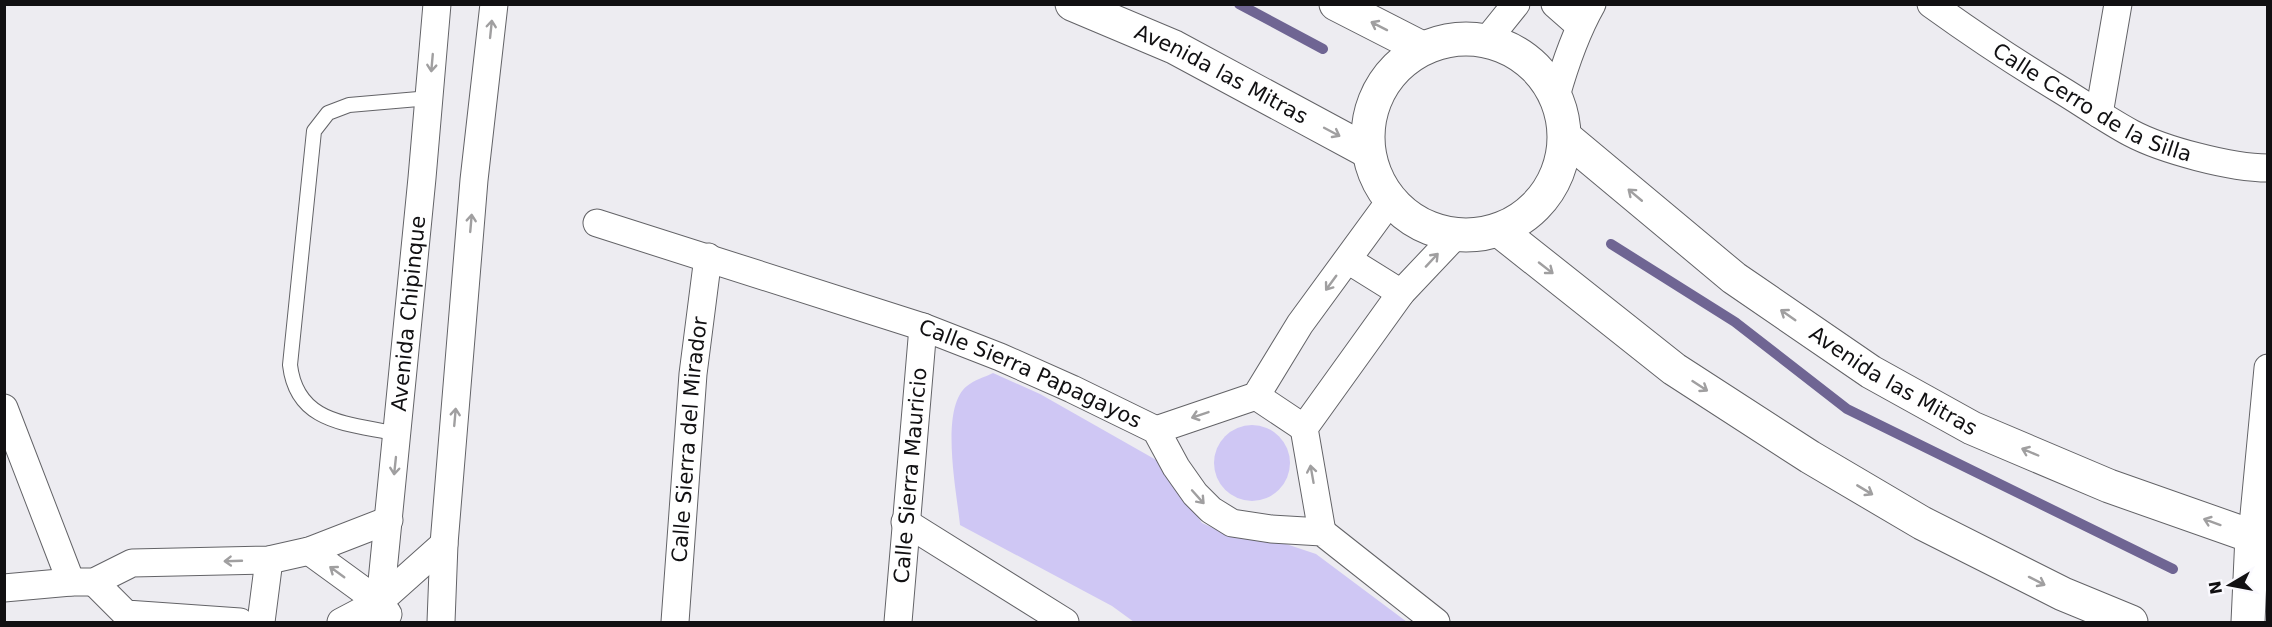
<svg xmlns="http://www.w3.org/2000/svg" width="2272" height="627" viewBox="0 0 2272 627" font-family="'DejaVu Sans',sans-serif">
	<rect width="100%" height="100%" fill="#edecf1"/>
	<g fill="#cfc7f4">
		<path d="M993,373L1040,394L1158,461L1202,523L1231,536L1277,541L1316,554L1407,622H1134L1112,606L960,525C957,493 939,408 967,386C974,380 985,377 993,373Z"/>
		<circle cx="1252" cy="463" r="38"/>
	</g>
	<g fill="none" stroke-linecap="round" stroke-linejoin="round">
		<g stroke="#6f6593" stroke-width="10">
			<path d="M1239,4L1323,49"/>
			<path d="M1611,244L1735,322L1847,409L2173,569"/>
		</g>
		<g stroke="#636367" stroke-width="16">
			<path id="lane" d="M398,434C350,423 297,425 290,365L314,131L328,113L349,105L430,98"/>
		</g>
		<g stroke="#636367" stroke-width="29">
			<g id="street">
				<path d="M1555,4L1580,26"/>
				<path id="s1" d="M1931,4C1974,35 2016,63 2061,90C2084,104 2107,120 2131,133C2163,150 2231,168 2268,168"/>
				<path d="M1487,40L1516,4"/>
				<path d="M1556,96C1565,64 1575,34 1592,4"/>
				<path d="M2099,114L2118,4"/>
				<path id="s2" d="M597,223L923,327L1000,357L1072,389L1156,430L1176,467L1195,494L1211,510L1232,523L1271,529L1322,532L1436,622"/>
				<path d="M1348,260L1401,293"/>
				<path d="M1256,396L1304,428"/>
				<path d="M4,408L71,582"/>
				<path d="M1156,430L1256,396L1300,324L1390,201"/>
				<path d="M905,522L1065,622"/>
				<path d="M1322,532L1304,428L1401,293L1454,237"/>
				<path d="M2252,536L2268,368"/>
				<path d="M309,551L379,602L388,614"/>
				<path d="M94,582L126,614L240,622"/>
				<path d="M4,588L71,582H94L132,563L269,560L309,551L389,520"/>
				<path d="M261,622L269,560"/>
				<path d="M341,622L379,602L444,544"/>
				<path id="s3" d="M378,622L422,178L437,4"/>
				<path d="M441,622L444,544L474,180L494,4"/>
				<path id="s4" d="M675,622L693,374L708,257"/>
				<path id="s5" d="M898,622L923,327"/>
			</g>
		</g>
		<g stroke="#636367" stroke-width="35">
			<g id="secondary">
				<path id="s6" d="M1072,4L1174,47L1367,151"/>
				<path d="M1336,4L1422,48"/>
				<circle cx="1466" cy="137" r="98"/>
				<path id="s7" d="M1565,137L1734,278L1871,372L1972,428L2109,486L2268,542"/>
				<path d="M1500,231L1674,369L1810,457L1922,523L2063,594L2131,622"/>
				<path d="M2248,622L2252,536"/>
			</g>
		</g>
		<use href="#lane" stroke="#fff" stroke-width="14"/>
		<use href="#street" stroke="#fff" stroke-width="27"/>
		<use href="#secondary" stroke="#fff" stroke-width="33"/>
	</g>
	<defs><path id="oneway-shaft" d="M-6 0H5M1.5-3L5.5 0L1.5 3" fill="none" stroke-width="1.6" stroke-linecap="round" stroke-linejoin="round" transform="scale(1.5)"/></defs>
	<g stroke="#a09fa0">
		<use href="#oneway-shaft" transform="translate(1379 26) rotate(-153)"/>
		<use href="#oneway-shaft" transform="translate(491 29) rotate(-84)"/>
		<use href="#oneway-shaft" transform="translate(432 63) rotate(95)"/>
		<use href="#oneway-shaft" transform="translate(1332 132) rotate(28)"/>
		<use href="#oneway-shaft" transform="translate(1635 195) rotate(-140)"/>
		<use href="#oneway-shaft" transform="translate(471 223) rotate(-85)"/>
		<use href="#oneway-shaft" transform="translate(1432 260) rotate(-47)"/>
		<use href="#oneway-shaft" transform="translate(1546 268) rotate(38)"/>
		<use href="#oneway-shaft" transform="translate(1331 283) rotate(126)"/>
		<use href="#oneway-shaft" transform="translate(1788 315) rotate(-145)"/>
		<use href="#oneway-shaft" transform="translate(1700 386) rotate(33)"/>
		<use href="#oneway-shaft" transform="translate(1200 415) rotate(161)"/>
		<use href="#oneway-shaft" transform="translate(455 417) rotate(-85)"/>
		<use href="#oneway-shaft" transform="translate(2030 452) rotate(-157)"/>
		<use href="#oneway-shaft" transform="translate(395 466) rotate(96)"/>
		<use href="#oneway-shaft" transform="translate(1312 474) rotate(-100)"/>
		<use href="#oneway-shaft" transform="translate(1865 490) rotate(31)"/>
		<use href="#oneway-shaft" transform="translate(1198 497) rotate(48)"/>
		<use href="#oneway-shaft" transform="translate(2212 522) rotate(-160)"/>
		<use href="#oneway-shaft" transform="translate(233 561) rotate(178)"/>
		<use href="#oneway-shaft" transform="translate(337 572) rotate(-144)"/>
		<use href="#oneway-shaft" transform="translate(2037 581) rotate(27)"/>
	</g>
	<g text-anchor="middle" dominant-baseline="central" stroke-width="5" stroke-linejoin="round" paint-order="stroke">
		<g font-size="21" fill="#111012" stroke="#faf9fe">
			<text stroke="none"><textPath href="#s6" startOffset="165">Avenida las Mitras</textPath></text>
			<text stroke="none"><textPath href="#s1" startOffset="190">Calle Cerro de la Silla</textPath></text>
			<text stroke="none"><textPath href="#s3" startOffset="310">Avenida Chipinque</textPath></text>
			<text stroke="none"><textPath href="#s2" startOffset="459">Calle Sierra Papagayos</textPath></text>
			<text stroke="none"><textPath href="#s7" startOffset="410">Avenida las Mitras</textPath></text>
			<text stroke="none"><textPath href="#s4" startOffset="183">Calle Sierra del Mirador</textPath></text>
			<text stroke="none"><textPath href="#s5" startOffset="147">Calle Sierra Mauricio</textPath></text>
		</g>
	</g>
	<rect width="2272" height="627" fill="none" stroke="#111012" stroke-width="12"/>
	<g transform="translate(2230 585) rotate(260)" stroke="#faf9fe" stroke-width="4.5" paint-order="stroke">
	<path d="M0-4.5L10 22L0 15L-10 22Z" fill="#111012"/>
	<text y="-9" font-size="16" font-weight="bold" text-anchor="middle" fill="#111012">N</text>
	</g>
</svg>
